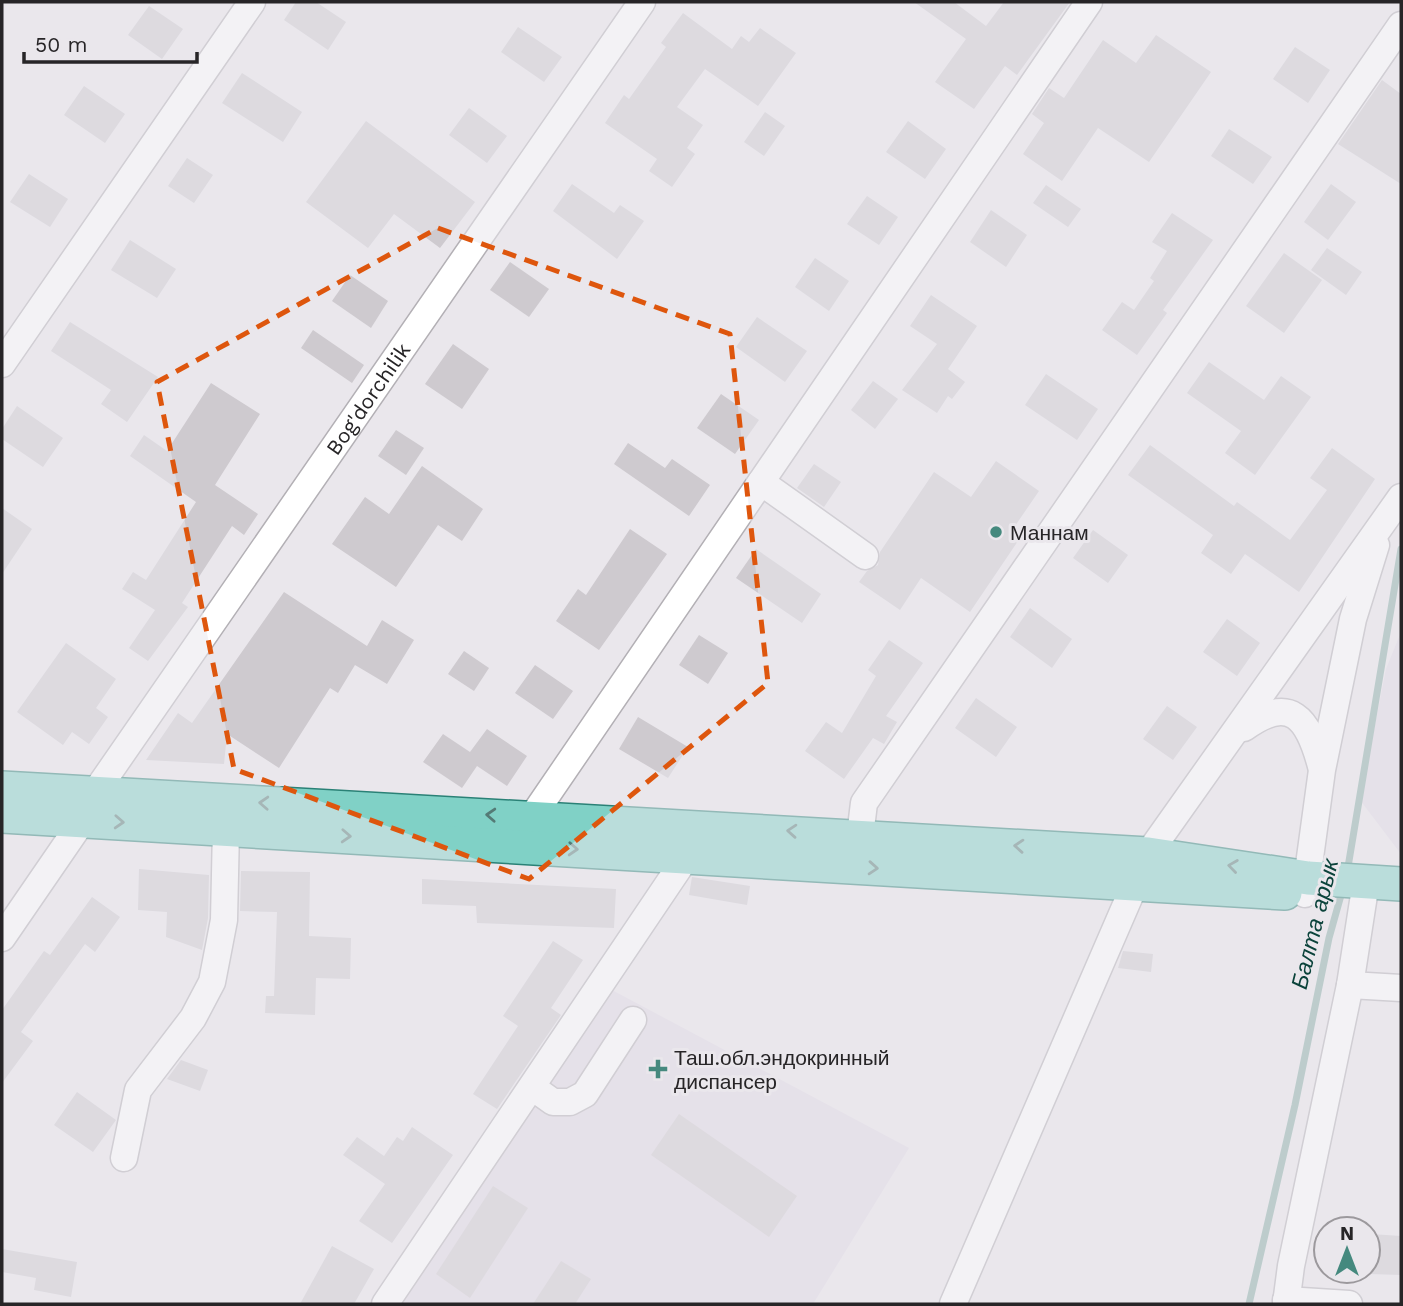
<svg xmlns="http://www.w3.org/2000/svg" width="1403" height="1306" viewBox="0 0 1403 1306" font-family="'Work Sans',sans-serif">
	<rect width="100%" height="100%" fill="#eae7ec"/>
	<g fill="#e1d9e4">
		<path d="M1401,632V854L1360,800L1386,669Z"/>
		<path d="M610,989L909,1148L813,1304H399Z"/>
	</g>
	<g fill="none" stroke-linecap="round" stroke-linejoin="round">
		<g stroke="#88aca5" stroke-width="7">
			<path d="M1347,873L1401,549"/>
			<path d="M1249,1304L1295,1105L1329,938L1343,888"/>
		</g>
	</g>
	<g fill="#cecacf">
		<path d="M296,2H316L346,22L328,50L284,20Z"/>
		<path d="M914,2H954L986,26L1004,2H1070L1017,75L1005,66L974,109L935,82L966,39Z"/>
		<path d="M149,6L183,29L162,59L128,35Z"/>
		<path d="M683,13L732,49L741,36L749,42L760,28L796,53L758,106L705,69L677,107L703,125L687,148L695,154L672,187L649,171L657,159L605,123L624,95L629,99L666,47L661,43Z"/>
		<path d="M518,27L562,57L544,82L501,52Z"/>
		<path d="M1156,35L1211,72L1149,162L1098,128L1062,181L1023,154L1044,123L1032,114L1049,88L1064,98L1103,40L1136,63Z"/>
		<path d="M1295,47L1330,70L1308,103L1273,79Z"/>
		<path d="M242,73L302,112L283,142L222,103Z"/>
		<path d="M1382,80L1401,94V184L1338,144Z"/>
		<path d="M84,86L125,114L105,143L64,115Z"/>
		<path d="M469,108L507,136L487,163L449,135Z"/>
		<path d="M765,112L785,126L764,156L744,142Z"/>
		<path d="M366,121L475,202L440,248L394,214L368,248L306,202Z"/>
		<path d="M908,121L946,149L925,179L886,152Z"/>
		<path d="M1229,129L1272,157L1253,184L1211,156Z"/>
		<path d="M187,158L213,175L194,203L168,186Z"/>
		<path d="M29,174L68,199L50,227L10,202Z"/>
		<path d="M572,184L614,213L620,205L644,221L617,259L553,211Z"/>
		<path d="M1331,184L1356,202L1328,240L1304,222Z"/>
		<path d="M1046,185L1081,209L1068,227L1033,203Z"/>
		<path d="M867,196L898,217L879,245L847,224Z"/>
		<path d="M991,210L1027,235L1006,267L970,242Z"/>
		<path d="M1172,213L1213,240L1163,310L1167,313L1137,355L1102,330L1122,302L1134,310L1154,281L1150,278L1167,251L1152,242Z"/>
		<path d="M130,240L176,269L157,298L111,270Z"/>
		<path d="M1327,248L1362,272L1346,295L1311,270Z"/>
		<path d="M1284,253L1322,280L1284,333L1246,306Z"/>
		<path d="M815,258L849,281L829,311L795,287Z"/>
		<path d="M510,262L549,289L529,317L490,290Z"/>
		<path d="M350,275L388,301L371,328L332,301Z"/>
		<path d="M931,295L977,326L948,369L965,382L952,399L948,396L937,413L902,390L937,344L910,326Z"/>
		<path d="M757,317L807,351L785,382L736,347Z"/>
		<path d="M70,322L158,377L127,422L101,404L111,390L51,351Z"/>
		<path d="M313,330L364,365L352,383L301,348Z"/>
		<path d="M453,344L489,369L462,409L425,384Z"/>
		<path d="M1209,362L1264,400L1281,376L1311,397L1255,475L1225,453L1241,431L1187,393Z"/>
		<path d="M1046,374L1098,409L1077,440L1025,405Z"/>
		<path d="M873,381L898,399L875,429L851,410Z"/>
		<path d="M211,383L260,414L215,485L258,514L244,535L232,526L182,603L188,607L148,661L129,648L155,610L122,589L133,572L146,580L196,502L130,456L144,435L167,451Z"/>
		<path d="M721,394L759,420L735,454L697,428Z"/>
		<path d="M17,406L63,438L43,467L2,439V429Z"/>
		<path d="M396,430L424,448L406,475L378,456Z"/>
		<path d="M628,443L665,468L672,459L710,485L689,516L614,464Z"/>
		<path d="M1150,445L1234,506L1237,502L1290,540L1327,490L1310,478L1332,448L1375,479L1299,592L1245,554L1231,574L1201,553L1213,535L1128,475Z"/>
		<path d="M996,461L1039,491L1015,526L1024,532L970,612L921,578L900,610L859,582L867,571L878,565L880,552L934,472L971,497Z"/>
		<path d="M814,464L841,482L824,507L797,488Z"/>
		<path d="M422,466L483,509L462,541L438,525L396,587L332,544L365,497L389,514Z"/>
		<path d="M2,508L32,529L2,574Z"/>
		<path d="M630,529L667,554L599,650L556,621L578,589L586,595Z"/>
		<path d="M1093,530L1128,555L1108,583L1073,558Z"/>
		<path d="M756,549L821,594L802,623L736,578Z"/>
		<path d="M284,592L367,646L382,620L414,640L387,684L355,665L338,693L330,688L279,768L227,734L224,764L146,760L178,713L192,723Z"/>
		<path d="M1030,608L1072,639L1052,668L1010,637Z"/>
		<path d="M1227,619L1260,643L1237,676L1203,652Z"/>
		<path d="M699,635L728,653L708,684L679,665Z"/>
		<path d="M889,640L923,663L886,716L897,722L884,744L873,738L844,779L805,751L826,722L842,733L876,676L868,670Z"/>
		<path d="M66,643L116,679L96,708L108,717L89,744L72,732L63,745L17,712Z"/>
		<path d="M464,651L489,668L474,691L448,674Z"/>
		<path d="M535,665L573,691L553,719L515,693Z"/>
		<path d="M976,698L1017,727L996,757L955,728Z"/>
		<path d="M1167,706L1197,727L1173,760L1143,739Z"/>
		<path d="M638,717L688,747L668,778L619,749Z"/>
		<path d="M487,729L527,756L507,786L477,766L462,788L423,762L443,734L470,752Z"/>
		<path d="M139,869L209,875L208,918L202,950L166,937L167,912L138,910Z"/>
		<path d="M241,871L310,872L309,936L351,938L350,979L316,978L315,1015L265,1013L266,996H274L277,912L240,911Z"/>
		<path d="M692,877L750,886L747,905L689,895Z"/>
		<path d="M422,879L616,889L614,928L477,923L476,906L422,904Z"/>
		<path d="M92,897L120,917L95,952L85,944L21,1032L33,1041L2,1083V1010L44,951L50,955Z"/>
		<path d="M553,941L583,960L551,1008L561,1015L497,1109L473,1094L518,1026L503,1016Z"/>
		<path d="M1123,951L1153,954L1151,972L1118,968Z"/>
		<path d="M181,1060L208,1070L200,1091L167,1079Z"/>
		<path d="M77,1092L116,1120L93,1152L54,1125Z"/>
		<path d="M679,1114L797,1196L769,1237L651,1155Z"/>
		<path d="M412,1127L453,1155L392,1243L359,1221L385,1184L343,1155L357,1137L384,1156L397,1137L403,1141Z"/>
		<path d="M493,1186L528,1208L470,1298L436,1274Z"/>
		<path d="M1371,1234L1401,1236V1275L1369,1274Z"/>
		<path d="M332,1246L374,1269L354,1304H300Z"/>
		<path d="M2,1249L77,1262L71,1297L34,1290L36,1278L2,1272Z"/>
		<path d="M561,1261L591,1279L575,1304H533Z"/>
	</g>
	<g fill="none" stroke-linecap="round" stroke-linejoin="round">
		<g stroke="#b3b0b5" stroke-width="29">
			<g id="minor">
				<path d="M2,364L252,2"/>
				<path d="M761,482L865,556"/>
				<path d="M1244,728C1291,694 1308,718 1321,766"/>
				<path id="s1" d="M94,794L642,2"/>
				<path d="M532,817L1089,2"/>
				<path d="M860,836L864,803L1401,25"/>
				<path d="M1305,894L1322,770L1353,619L1376,545"/>
				<path d="M2,938L83,820"/>
				<path d="M1350,985L1401,988"/>
				<path d="M532,1087L553,1102H570L585,1094L633,1020"/>
				<path d="M124,1158L138,1090L193,1018L212,982L224,920L226,829"/>
				<path d="M1286,1300L1349,1304"/>
				<path d="M385,1304L687,856"/>
				<path d="M953,1304L1148,854L1401,497"/>
				<path d="M1286,1304L1291,1266L1350,985L1364,895L1362,882"/>
			</g>
		</g>
		<g stroke="#2a8176" stroke-width="36">
			<g id="major">
				<path d="M2,788L1148,854L1308,878L1401,884"/>
				<path d="M2,816L1285,893"/>
			</g>
		</g>
		<use href="#minor" stroke="#fff" stroke-width="26"/>
		<use href="#major" stroke="#80d1c6" stroke-width="33"/>
	</g>
	<defs><path id="oneway-chevron" d="M-2-3.5L2.5 0L-2 3.5" fill="none" stroke-width="1.6" stroke-linecap="round" stroke-linejoin="round" transform="scale(1.75)"/></defs>
	<g stroke="#547b76">
		<use href="#oneway-chevron" transform="translate(264 803) rotate(-177)"/>
		<use href="#oneway-chevron" transform="translate(491 815) rotate(-177)"/>
		<use href="#oneway-chevron" transform="translate(119 822) rotate(3)"/>
		<use href="#oneway-chevron" transform="translate(792 831) rotate(-176)"/>
		<use href="#oneway-chevron" transform="translate(346 836) rotate(3)"/>
		<use href="#oneway-chevron" transform="translate(1019 846) rotate(-176)"/>
		<use href="#oneway-chevron" transform="translate(573 849) rotate(3)"/>
		<use href="#oneway-chevron" transform="translate(1233 866) rotate(-172)"/>
		<use href="#oneway-chevron" transform="translate(873 868) rotate(4)"/>
	</g>
	<path d="M0 0H1403V1306H0ZM438,228L730,334L768,683L529,879L234,769L157,382Z" fill="#eae7ec" fill-opacity=".55" fill-rule="evenodd"/>
	<path fill="none" stroke="#de560d" stroke-width="5" stroke-dasharray="14 9" stroke-linejoin="round" d="M438,228L730,334L768,683L529,879L234,769L157,382Z"/>
	<g fill="#45897e" stroke="#eae7ec" stroke-width="2.5">
		<circle cx="996" cy="532" r="7"/>
		<path d="M654.5 1058.5h7v7h7v7h-7v7h-7v-7h-7v-7h7z"/>
	</g>
	<g text-anchor="middle" dominant-baseline="central" stroke-width="6" stroke-linejoin="round" paint-order="stroke">
		<g font-size="21" fill="#272527" stroke="#eae7ec">
			<text stroke="none"><textPath href="#s1" startOffset="481">Bog'dorchilik</textPath></text>
		</g>
		<g font-size="21" fill="#272527" stroke="#eae7ec" text-anchor="start">
			<text x="1010" y="532">Маннам</text>
			<text x="674" y="1057">Таш.обл.эндокринный<tspan x="674" dy="24">диспансер</tspan></text>
		</g>
		<g font-size="23" font-style="italic" fill="#0b433b" stroke="#eae7ec">
			<text transform="translate(1315 924) rotate(-76)">Балта арык</text>
		</g>
	</g>
	<rect width="1403" height="1306" fill="none" stroke="#272527" stroke-width="7"/>
	<g transform="translate(1347 1250)"><circle r="33" fill="#eae7ec" stroke="#9c999d" stroke-width="2"/>
	<path d="M0-5L12 26L0 18L-12 26Z" fill="#45897e"/>
	<text y="-10" font-size="19" font-weight="bold" text-anchor="middle" fill="#272527">N</text>
	</g>
	<path d="M24 52v10h173v-10" fill="none" stroke="#272527" stroke-width="3.5"/>
	<text x="35" y="52" font-size="21" fill="#272527" stroke="#eae7ec" stroke-width="5" paint-order="stroke">50 m</text>
</svg>
